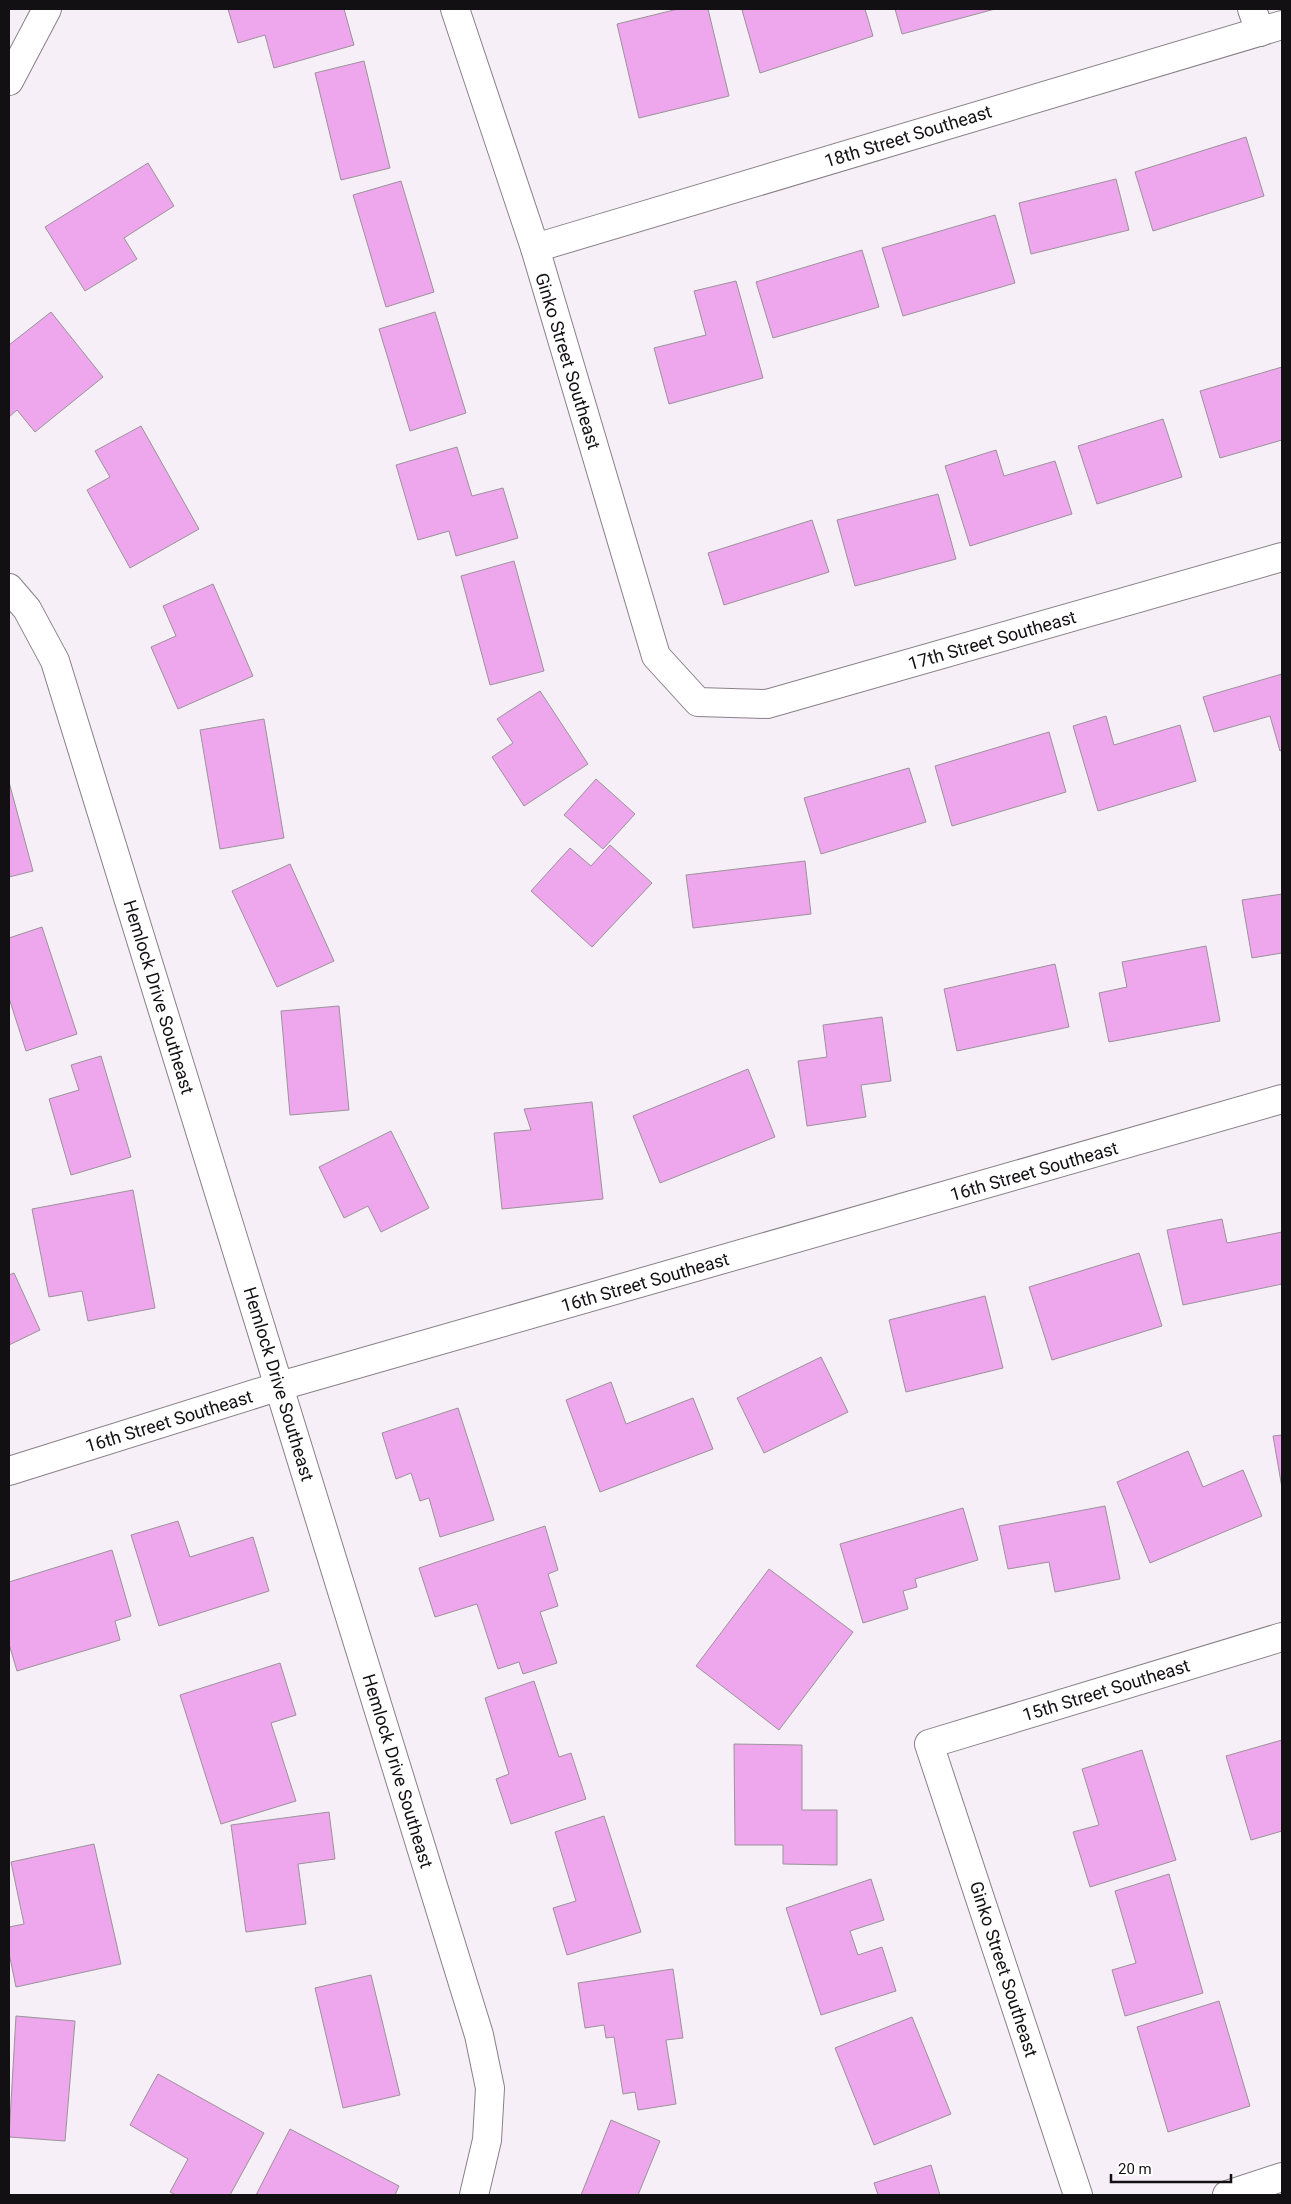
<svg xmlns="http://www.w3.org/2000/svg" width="1291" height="2204" viewBox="0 0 1291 2204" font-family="Roboto,sans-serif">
	<rect width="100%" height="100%" fill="#f7eff7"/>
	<g fill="#eea6ec" stroke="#9b939a">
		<path d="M228,9H344L354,45L274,68L265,35L238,43Z"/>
		<path d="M678,9H708L729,96L639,118L617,24Z"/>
		<path d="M747,9H865L873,36L760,73L742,10Z"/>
		<path d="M895,9H995L902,34Z"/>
		<path d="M364,61L390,168L341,180L315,73Z"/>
		<path d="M1246,137L1264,196L1153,231L1135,172Z"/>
		<path d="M148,163L174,206L124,238L137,259L85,291L45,227Z"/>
		<path d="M1116,179L1129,230L1031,254L1019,203Z"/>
		<path d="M401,181L434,292L386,307L353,195Z"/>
		<path d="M995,215L1015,283L903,316L882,248Z"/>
		<path d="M862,250L879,307L773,338L756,282Z"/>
		<path d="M736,281L763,378L669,404L654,348L706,335L694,291Z"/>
		<path d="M51,312L103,377L35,432L17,410L9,417V345Z"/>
		<path d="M435,312L466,413L410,431L379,329Z"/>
		<path d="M1282,367V440L1220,458L1200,391Z"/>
		<path d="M1163,419L1182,477L1097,504L1078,446Z"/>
		<path d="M141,426L199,529L130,568L87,490L110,477L95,451Z"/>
		<path d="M457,447L472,496L503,488L518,538L456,556L449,531L418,540L396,465Z"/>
		<path d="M996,450L1004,476L1055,461L1072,514L970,546L945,466Z"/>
		<path d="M938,494L956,559L855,586L837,520Z"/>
		<path d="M812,520L829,572L724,605L708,553Z"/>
		<path d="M514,561L544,671L490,685L461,576Z"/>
		<path d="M213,584L253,676L178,709L151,647L176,636L163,606Z"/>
		<path d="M1282,674V750L1280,751L1270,716L1214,732L1203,697Z"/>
		<path d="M540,691L588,764L524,806L492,757L513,743L497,719Z"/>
		<path d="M1106,716L1114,745L1180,725L1196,781L1098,811L1073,726Z"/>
		<path d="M264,719L284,838L220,849L200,730Z"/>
		<path d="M1049,732L1066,792L952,826L935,766Z"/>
		<path d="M909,768L926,822L821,854L804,798Z"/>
		<path d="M596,779L635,814L603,849L564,815Z"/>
		<path d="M9,782L33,871L9,877Z"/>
		<path d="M610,845L652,883L592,947L531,891L570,848L591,866Z"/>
		<path d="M805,861L811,914L693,928L686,875Z"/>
		<path d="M290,864L334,961L277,987L232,891Z"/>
		<path d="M1282,894V953L1252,958L1242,900Z"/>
		<path d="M42,927L77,1034L26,1051L9,998V938Z"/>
		<path d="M1206,946L1220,1021L1109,1042L1099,993L1127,987L1122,962Z"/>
		<path d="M1055,964L1069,1027L957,1051L944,989Z"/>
		<path d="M339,1006L349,1110L290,1115L281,1011Z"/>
		<path d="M882,1017L891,1081L861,1085L866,1117L807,1126L798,1061L827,1057L823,1025Z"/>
		<path d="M101,1056L131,1157L71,1175L49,1099L79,1090L71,1065Z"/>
		<path d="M748,1069L775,1137L660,1183L633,1116Z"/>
		<path d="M592,1102L603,1199L502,1209L494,1133L531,1130L524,1109Z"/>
		<path d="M391,1131L429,1208L381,1232L368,1206L344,1218L319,1167Z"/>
		<path d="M133,1190L155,1308L88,1321L82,1291L49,1297L32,1209Z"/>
		<path d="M1222,1219L1227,1243L1282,1232V1284L1183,1305L1167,1230Z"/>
		<path d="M1139,1253L1162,1326L1052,1360L1029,1287Z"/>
		<path d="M14,1273L40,1330L9,1345V1275Z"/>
		<path d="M985,1296L1003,1368L906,1392L889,1320Z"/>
		<path d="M821,1357L848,1412L764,1453L737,1398Z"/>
		<path d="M611,1382L626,1424L693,1398L713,1449L600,1492L566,1400Z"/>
		<path d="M458,1408L494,1520L440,1537L429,1498L420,1501L411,1473L396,1479L382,1433Z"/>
		<path d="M1282,1435V1488L1273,1436Z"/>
		<path d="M1188,1451L1203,1487L1243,1470L1262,1516L1150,1563L1117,1482Z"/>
		<path d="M1105,1506L1120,1579L1055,1592L1049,1562L1008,1569L999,1526Z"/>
		<path d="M963,1508L978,1560L915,1579L917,1587L903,1591L908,1609L863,1623L840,1544Z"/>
		<path d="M178,1521L190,1557L253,1537L269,1591L159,1626L131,1535Z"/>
		<path d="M545,1526L558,1570L548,1574L558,1606L540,1612L557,1663L523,1674L519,1662L498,1669L477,1604L435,1617L419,1568Z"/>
		<path d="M112,1550L131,1616L115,1621L120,1640L17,1671L9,1644V1582Z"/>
		<path d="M769,1569L853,1632L779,1730L696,1666Z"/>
		<path d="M280,1663L296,1715L271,1723L296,1801L221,1824L180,1695Z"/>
		<path d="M534,1681L559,1757L571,1753L586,1799L511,1824L496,1779L509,1774L485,1698Z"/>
		<path d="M1282,1740V1831L1251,1840L1226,1756Z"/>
		<path d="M734,1744L802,1745V1810H837V1865L783,1864V1845H735Z"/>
		<path d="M1142,1750L1176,1860L1090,1887L1073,1832L1099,1825L1082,1769Z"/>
		<path d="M329,1812L335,1859L298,1864L306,1924L246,1932L231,1825Z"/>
		<path d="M604,1816L641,1932L567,1955L553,1908L576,1901L555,1832Z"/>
		<path d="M94,1844L121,1964L16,1987L9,1953V1927L24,1924L11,1862Z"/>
		<path d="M1169,1874L1203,1993L1125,2016L1112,1970L1136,1963L1115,1891Z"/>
		<path d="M871,1879L884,1920L850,1931L858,1955L882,1947L896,1991L821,2015L786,1908Z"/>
		<path d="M673,1969L683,2038L666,2040L676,2104L638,2110L635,2092L623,2094L614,2037L606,2038L604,2025L585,2028L578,1983Z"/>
		<path d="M371,1975L400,2095L343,2108L315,1988Z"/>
		<path d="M1219,2001L1250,2106L1168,2132L1137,2027Z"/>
		<path d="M16,2016L75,2021L65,2141L9,2137Z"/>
		<path d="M912,2017L951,2114L874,2145L835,2048Z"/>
		<path d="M158,2074L264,2133L230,2195H176L170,2192L188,2159L130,2125Z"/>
		<path d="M611,2120L660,2141L638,2195H581Z"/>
		<path d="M290,2129L399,2186L395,2195H256Z"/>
		<path d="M931,2165L940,2195H878L874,2183Z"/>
	</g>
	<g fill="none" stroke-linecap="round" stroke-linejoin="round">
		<g stroke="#888087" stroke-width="30">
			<g id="street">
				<path d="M455,9L535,248L656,656L698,702L767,704L1282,557"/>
				<path d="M1252,9L1260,32"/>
				<path d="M9,81L47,9"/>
				<path d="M535,248L1282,25"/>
				<path d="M9,588L27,609L55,661L479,2035L490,2088L487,2140L474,2195"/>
				<path d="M9,1471L280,1386L1282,1099"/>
				<path d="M1078,2195L929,1744L1282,1637"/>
				<path d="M1227,2195L1282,2177"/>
			</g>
		</g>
		<use href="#street" stroke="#fff" stroke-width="28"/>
	</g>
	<g text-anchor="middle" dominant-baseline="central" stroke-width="4" stroke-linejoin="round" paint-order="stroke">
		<g font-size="18" fill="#131013" stroke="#fff">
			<text transform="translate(908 136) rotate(-17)">18th Street Southeast</text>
			<text transform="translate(568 361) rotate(73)">Ginko Street Southeast</text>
			<text transform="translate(992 640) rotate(-16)">17th Street Southeast</text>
			<text transform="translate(159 997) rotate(73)">Hemlock Drive Southeast</text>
			<text transform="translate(1034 1171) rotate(-16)">16th Street Southeast</text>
			<text transform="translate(645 1282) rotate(-16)">16th Street Southeast</text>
			<text transform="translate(279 1384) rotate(73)">Hemlock Drive Southeast</text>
			<text transform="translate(169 1421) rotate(-17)">16th Street Southeast</text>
			<text transform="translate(1106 1690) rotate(-17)">15th Street Southeast</text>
			<text transform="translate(398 1771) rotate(73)">Hemlock Drive Southeast</text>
			<text transform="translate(1004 1969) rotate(72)">Ginko Street Southeast</text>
		</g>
	</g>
	<rect width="1291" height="2204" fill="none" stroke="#131013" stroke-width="20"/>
	<path d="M1111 2174v8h120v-8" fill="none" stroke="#131013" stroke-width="2.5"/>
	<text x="1118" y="2174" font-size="15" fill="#131013" stroke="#ffffff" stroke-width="4" paint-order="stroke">20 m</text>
</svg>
